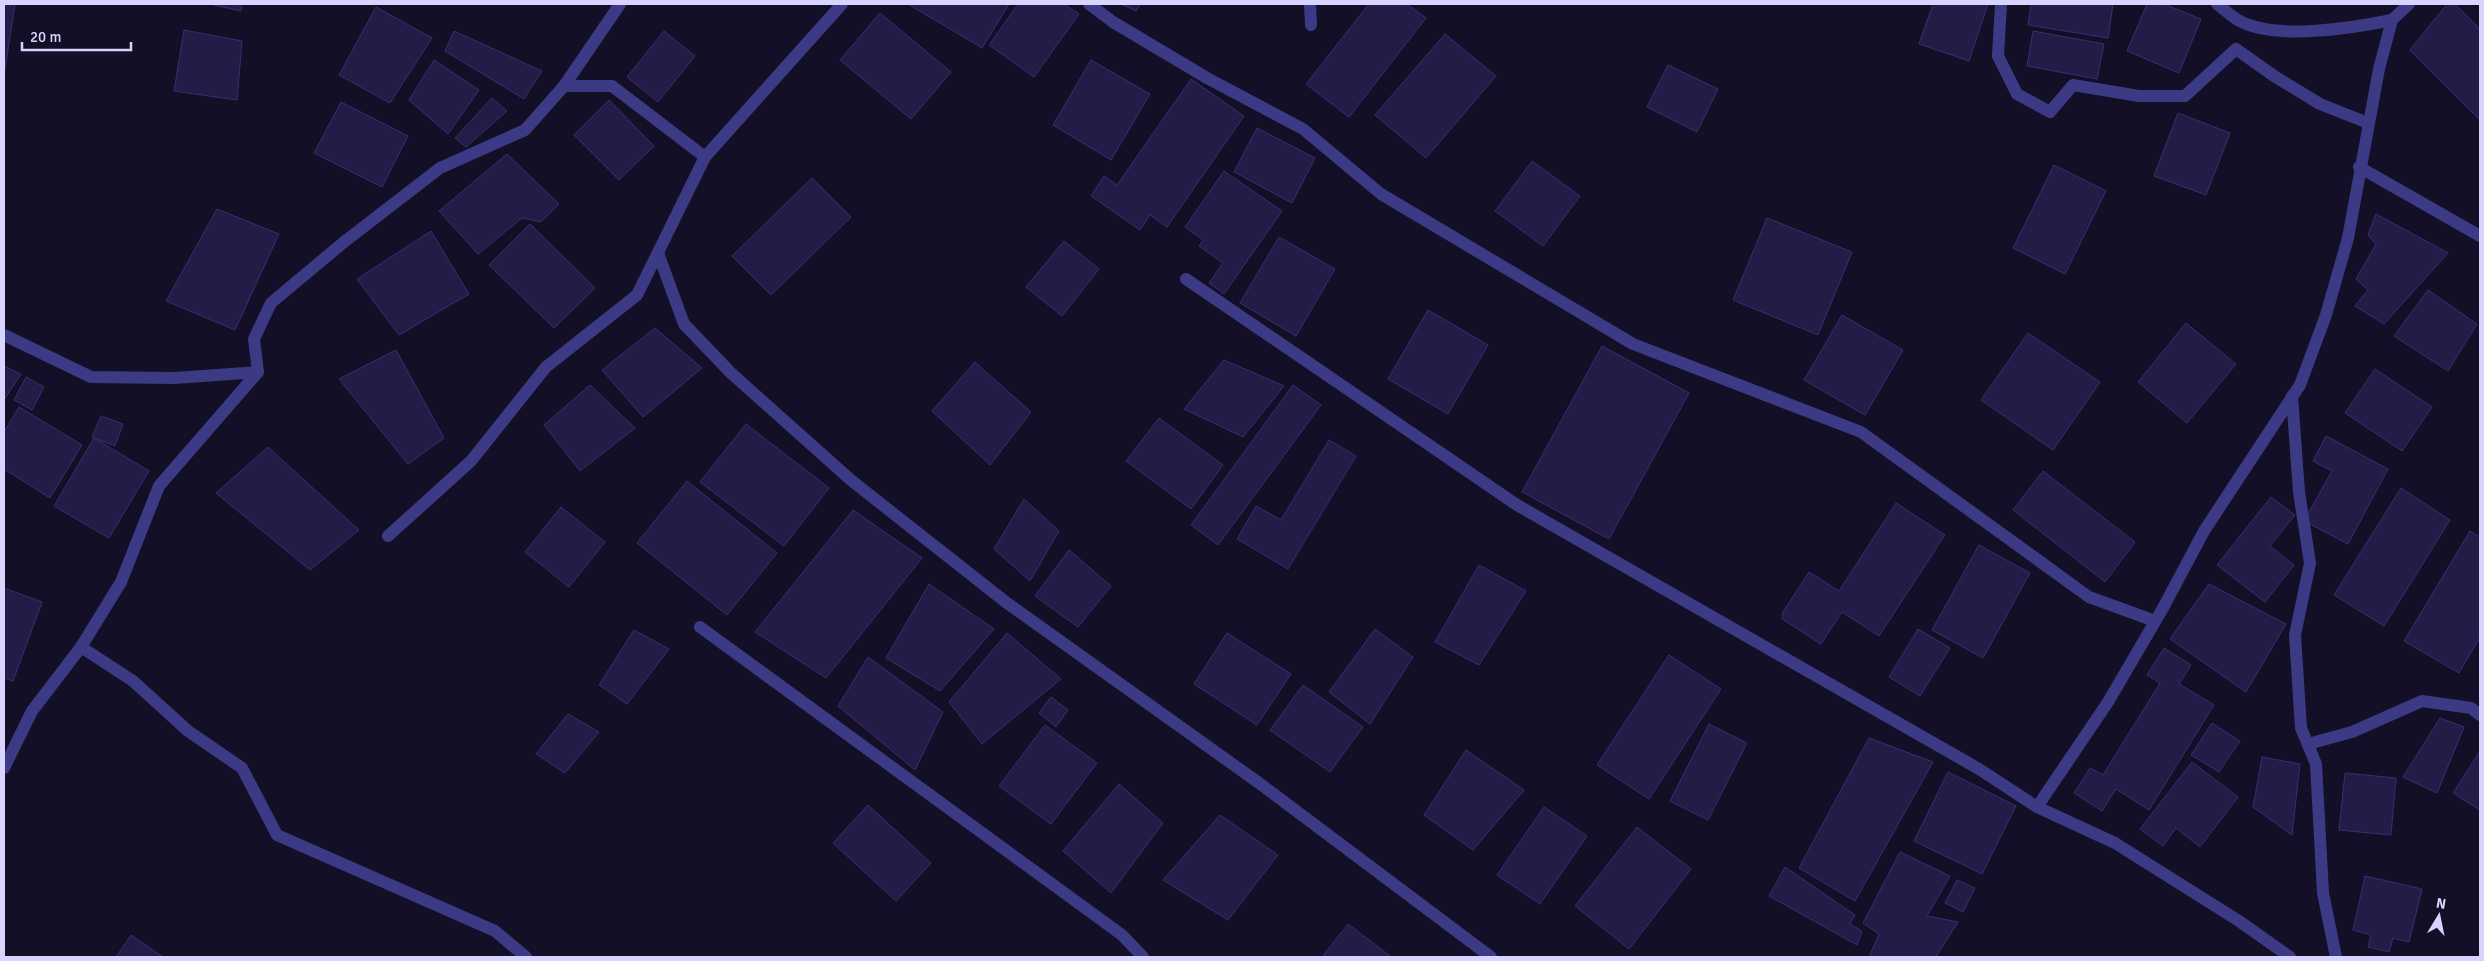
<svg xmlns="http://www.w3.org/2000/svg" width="2484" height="961" viewBox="0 0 2484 961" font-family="Signika,sans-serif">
	<rect width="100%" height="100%" fill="#130f26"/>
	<g fill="#241b47" stroke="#3b2d73">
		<path d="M4,4H15L4,76Z"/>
		<path d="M210,4H242L241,11Z"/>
		<path d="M908,4H1009L982,48Z"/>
		<path d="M1018,4H1064L1079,14L1034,77L989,45Z"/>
		<path d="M1121,4H1140L1136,11Z"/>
		<path d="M1369,4H1407L1426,18L1349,117L1306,84Z"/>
		<path d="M1933,4H1988L1969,61L1919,44Z"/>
		<path d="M2031,4H2113L2108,38L2028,25Z"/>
		<path d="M2147,4H2164L2201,19L2179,73L2127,51Z"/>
		<path d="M2447,4H2455L2480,29V120L2410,50Z"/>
		<path d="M376,7L432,38L390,103L339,75Z"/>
		<path d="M880,13L951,72L911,119L840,60Z"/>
		<path d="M184,30L242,41L237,100L174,91Z"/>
		<path d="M454,31L542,71L524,99L445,51Z"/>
		<path d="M664,31L695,56L658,102L627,77Z"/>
		<path d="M2033,31L2104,44L2097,79L2027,66Z"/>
		<path d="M1445,34L1496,76L1426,158L1375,115Z"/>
		<path d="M434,60L479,90L448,134L409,100Z"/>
		<path d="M1091,60L1150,94L1111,160L1053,125Z"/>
		<path d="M1668,65L1718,89L1697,132L1647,107Z"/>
		<path d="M1191,79L1244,116L1167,227L1150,215L1140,230L1091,196L1104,176L1117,185Z"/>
		<path d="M492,98L507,111L466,147L455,138Z"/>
		<path d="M609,100L654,146L619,180L574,135Z"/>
		<path d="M341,102L408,136L382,187L314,153Z"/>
		<path d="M2178,113L2230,133L2206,195L2154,176Z"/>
		<path d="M1257,128L1315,158L1292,203L1234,172Z"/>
		<path d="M507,154L559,204L541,222L522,218L478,254L439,211Z"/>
		<path d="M1532,161L1580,196L1543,246L1495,211Z"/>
		<path d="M2054,165L2106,191L2065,274L2013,248Z"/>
		<path d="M1224,171L1282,211L1224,294L1209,283L1223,263L1199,246L1203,240L1185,227Z"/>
		<path d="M812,178L851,217L771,295L732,256Z"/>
		<path d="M217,209L279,234L235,330L166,301Z"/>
		<path d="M2376,214L2448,253L2384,324L2355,306L2368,290L2356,279L2376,244L2368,235Z"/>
		<path d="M1767,218L1852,252L1818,335L1733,300Z"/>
		<path d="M530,224L595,288L554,328L489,265Z"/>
		<path d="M431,231L469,294L399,335L357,279Z"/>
		<path d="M1279,237L1335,269L1296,336L1240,303Z"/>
		<path d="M1064,241L1099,269L1062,316L1026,287Z"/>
		<path d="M2428,290L2477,324L2448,371L2394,336Z"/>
		<path d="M1428,310L1488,345L1448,414L1388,379Z"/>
		<path d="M1842,315L1903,350L1865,415L1804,380Z"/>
		<path d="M2186,323L2236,364L2187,423L2138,382Z"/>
		<path d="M655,328L702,368L643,417L602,370Z"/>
		<path d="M2028,333L2100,382L2053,450L1981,400Z"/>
		<path d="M1602,346L1689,393L1609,539L1522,492Z"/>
		<path d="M396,350L444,438L408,464L339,379Z"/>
		<path d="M1224,360L1284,386L1243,437L1184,409Z"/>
		<path d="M975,362L1031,412L990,465L932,411Z"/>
		<path d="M4,366L21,374L4,400Z"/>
		<path d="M2375,369L2432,407L2402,451L2345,413Z"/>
		<path d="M26,377L44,387L32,410L14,400Z"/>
		<path d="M590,385L635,428L580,471L544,425Z"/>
		<path d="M1293,385L1321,405L1218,545L1191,525Z"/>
		<path d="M19,407L82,445L50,498L4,469V432Z"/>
		<path d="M101,416L123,424L115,446L92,437Z"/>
		<path d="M1159,418L1223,465L1191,509L1126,461Z"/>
		<path d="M746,424L829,488L784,546L700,482Z"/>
		<path d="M2326,436L2388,469L2348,544L2304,521L2332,471L2313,461Z"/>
		<path d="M94,438L149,471L109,538L54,506Z"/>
		<path d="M1329,440L1356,456L1288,569L1237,539L1256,506L1281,520Z"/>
		<path d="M268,447L359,530L310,570L216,493Z"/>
		<path d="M2043,471L2135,542L2105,582L2013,510Z"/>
		<path d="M687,481L777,553L727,615L637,543Z"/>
		<path d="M2401,488L2450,520L2384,626L2334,595Z"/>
		<path d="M2271,497L2295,515L2270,546L2294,565L2265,602L2217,565Z"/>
		<path d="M1024,499L1059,531L1030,581L994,549Z"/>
		<path d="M1896,503L1945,535L1879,636L1842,612L1821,644L1782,619L1783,612L1809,572L1839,591Z"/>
		<path d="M561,507L605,542L569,587L525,552Z"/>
		<path d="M853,510L922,558L826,678L755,632Z"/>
		<path d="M2470,531L2480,537V637L2459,673L2404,641Z"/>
		<path d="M1979,545L2030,573L1983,658L1932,630Z"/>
		<path d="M1069,550L1111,586L1078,627L1035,596Z"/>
		<path d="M1479,565L1526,591L1479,665L1435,642Z"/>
		<path d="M929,584L994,629L940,691L886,658Z"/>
		<path d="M2209,584L2286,624L2246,692L2170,639Z"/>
		<path d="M4,588L42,602L13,681L4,678Z"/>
		<path d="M1375,629L1413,657L1370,724L1329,692Z"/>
		<path d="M1918,629L1950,648L1920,696L1889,677Z"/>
		<path d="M634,630L669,649L627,704L599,685Z"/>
		<path d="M1007,633L1061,679L982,744L949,702Z"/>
		<path d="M1227,633L1291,674L1257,725L1194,684Z"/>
		<path d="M2164,648L2191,665L2179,684L2214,705L2149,810L2116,789L2102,811L2074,793L2090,768L2103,775L2160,683L2147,675Z"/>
		<path d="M1669,655L1721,689L1649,799L1597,765Z"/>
		<path d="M868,657L943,712L915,770L838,706Z"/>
		<path d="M1303,685L1363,727L1330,772L1270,730Z"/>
		<path d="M1051,697L1068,710L1056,727L1039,713Z"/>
		<path d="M568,714L599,732L565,773L536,754Z"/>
		<path d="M2440,718L2464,727L2437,793L2403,777Z"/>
		<path d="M2212,723L2240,741L2219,772L2191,755Z"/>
		<path d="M1709,724L1747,743L1708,820L1670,801Z"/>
		<path d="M1045,725L1097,763L1051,824L999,786Z"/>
		<path d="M1869,738L1933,762L1855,901L1799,868Z"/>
		<path d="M1466,750L1524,790L1473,850L1424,815Z"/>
		<path d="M2480,751V810L2453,793Z"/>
		<path d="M2262,757L2300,764L2292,835L2253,807Z"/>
		<path d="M2192,762L2238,797L2200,847L2176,828L2163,846L2140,829Z"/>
		<path d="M1948,772L2016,806L1982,874L1914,841Z"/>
		<path d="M2345,773L2396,778L2391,835L2339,830Z"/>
		<path d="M1119,784L1163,823L1111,893L1063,851Z"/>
		<path d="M868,805L931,863L896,901L833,843Z"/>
		<path d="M1544,807L1587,836L1540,904L1497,875Z"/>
		<path d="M1220,815L1278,855L1228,920L1163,880Z"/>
		<path d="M1637,827L1691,869L1629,949L1575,906Z"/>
		<path d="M1900,852L1950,876L1927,916L1958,922L1936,957H1869L1879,934L1863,923Z"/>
		<path d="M1785,867L1855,915L1850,924L1862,931L1857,945L1769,896Z"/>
		<path d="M2365,876L2422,889L2409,942L2393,938L2389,952L2368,947L2371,935L2353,930Z"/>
		<path d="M1957,880L1975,888L1963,912L1945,903Z"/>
		<path d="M1348,924L1390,956L1389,957H1322Z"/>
		<path d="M131,935L163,957H116Z"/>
	</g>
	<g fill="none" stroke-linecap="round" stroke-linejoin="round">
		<g stroke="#3d3a85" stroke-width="12">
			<path d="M1089,4L1113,22L1207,78L1303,129L1381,194L1633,344L1861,432L2089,597L2155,621"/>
			<path d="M1310,4L1311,25"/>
			<path d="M2001,4L1998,56L2017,94L2050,112L2073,85L2139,96H2185L2236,49L2274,76L2320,104L2368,123"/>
			<path d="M2217,4C2224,9 2231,16 2238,20C2274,41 2353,28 2392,20"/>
			<path d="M564,86L620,4"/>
			<path d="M2359,167L2480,236"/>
			<path d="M658,253L684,324L731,373L852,481L1007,603L1259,783L1491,957"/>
			<path d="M1186,279L1517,505L1979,769L2037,807L2115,843L2239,921L2290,957"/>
			<path d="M4,335L91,377L174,378L258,372L159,486L121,582L81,647"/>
			<path d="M258,372L254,339L271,303L344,242L440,168L525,130L564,86H612L705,157"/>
			<path d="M2292,396L2299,492L2310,563L2295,635L2301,728L2316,764L2323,893L2336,957"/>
			<path d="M388,536L471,461L546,367L637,295L705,157L842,4"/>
			<path d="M700,627L1122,935L1143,957"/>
			<path d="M2308,744L2352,732L2422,701L2471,708L2480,715"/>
			<path d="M4,768L32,711L81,647L133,681L188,731L242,768L277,835L495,931L526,957"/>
			<path d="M2037,807L2108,702L2163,608L2204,531L2300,385L2326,315L2348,238L2379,69L2392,20L2409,4"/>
		</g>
	</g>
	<rect width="2484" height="961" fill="none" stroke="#d9d4ff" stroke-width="10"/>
	<g transform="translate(2439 916) rotate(10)" stroke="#130f26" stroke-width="4" paint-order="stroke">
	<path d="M0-4L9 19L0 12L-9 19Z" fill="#d9d4ff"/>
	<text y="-8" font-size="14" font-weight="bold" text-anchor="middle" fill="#d9d4ff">N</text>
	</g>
	<path d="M22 42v8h109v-8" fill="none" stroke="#d9d4ff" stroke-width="2.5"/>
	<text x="30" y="42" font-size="15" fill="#d9d4ff" stroke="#130f26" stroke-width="4" paint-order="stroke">20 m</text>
</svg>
